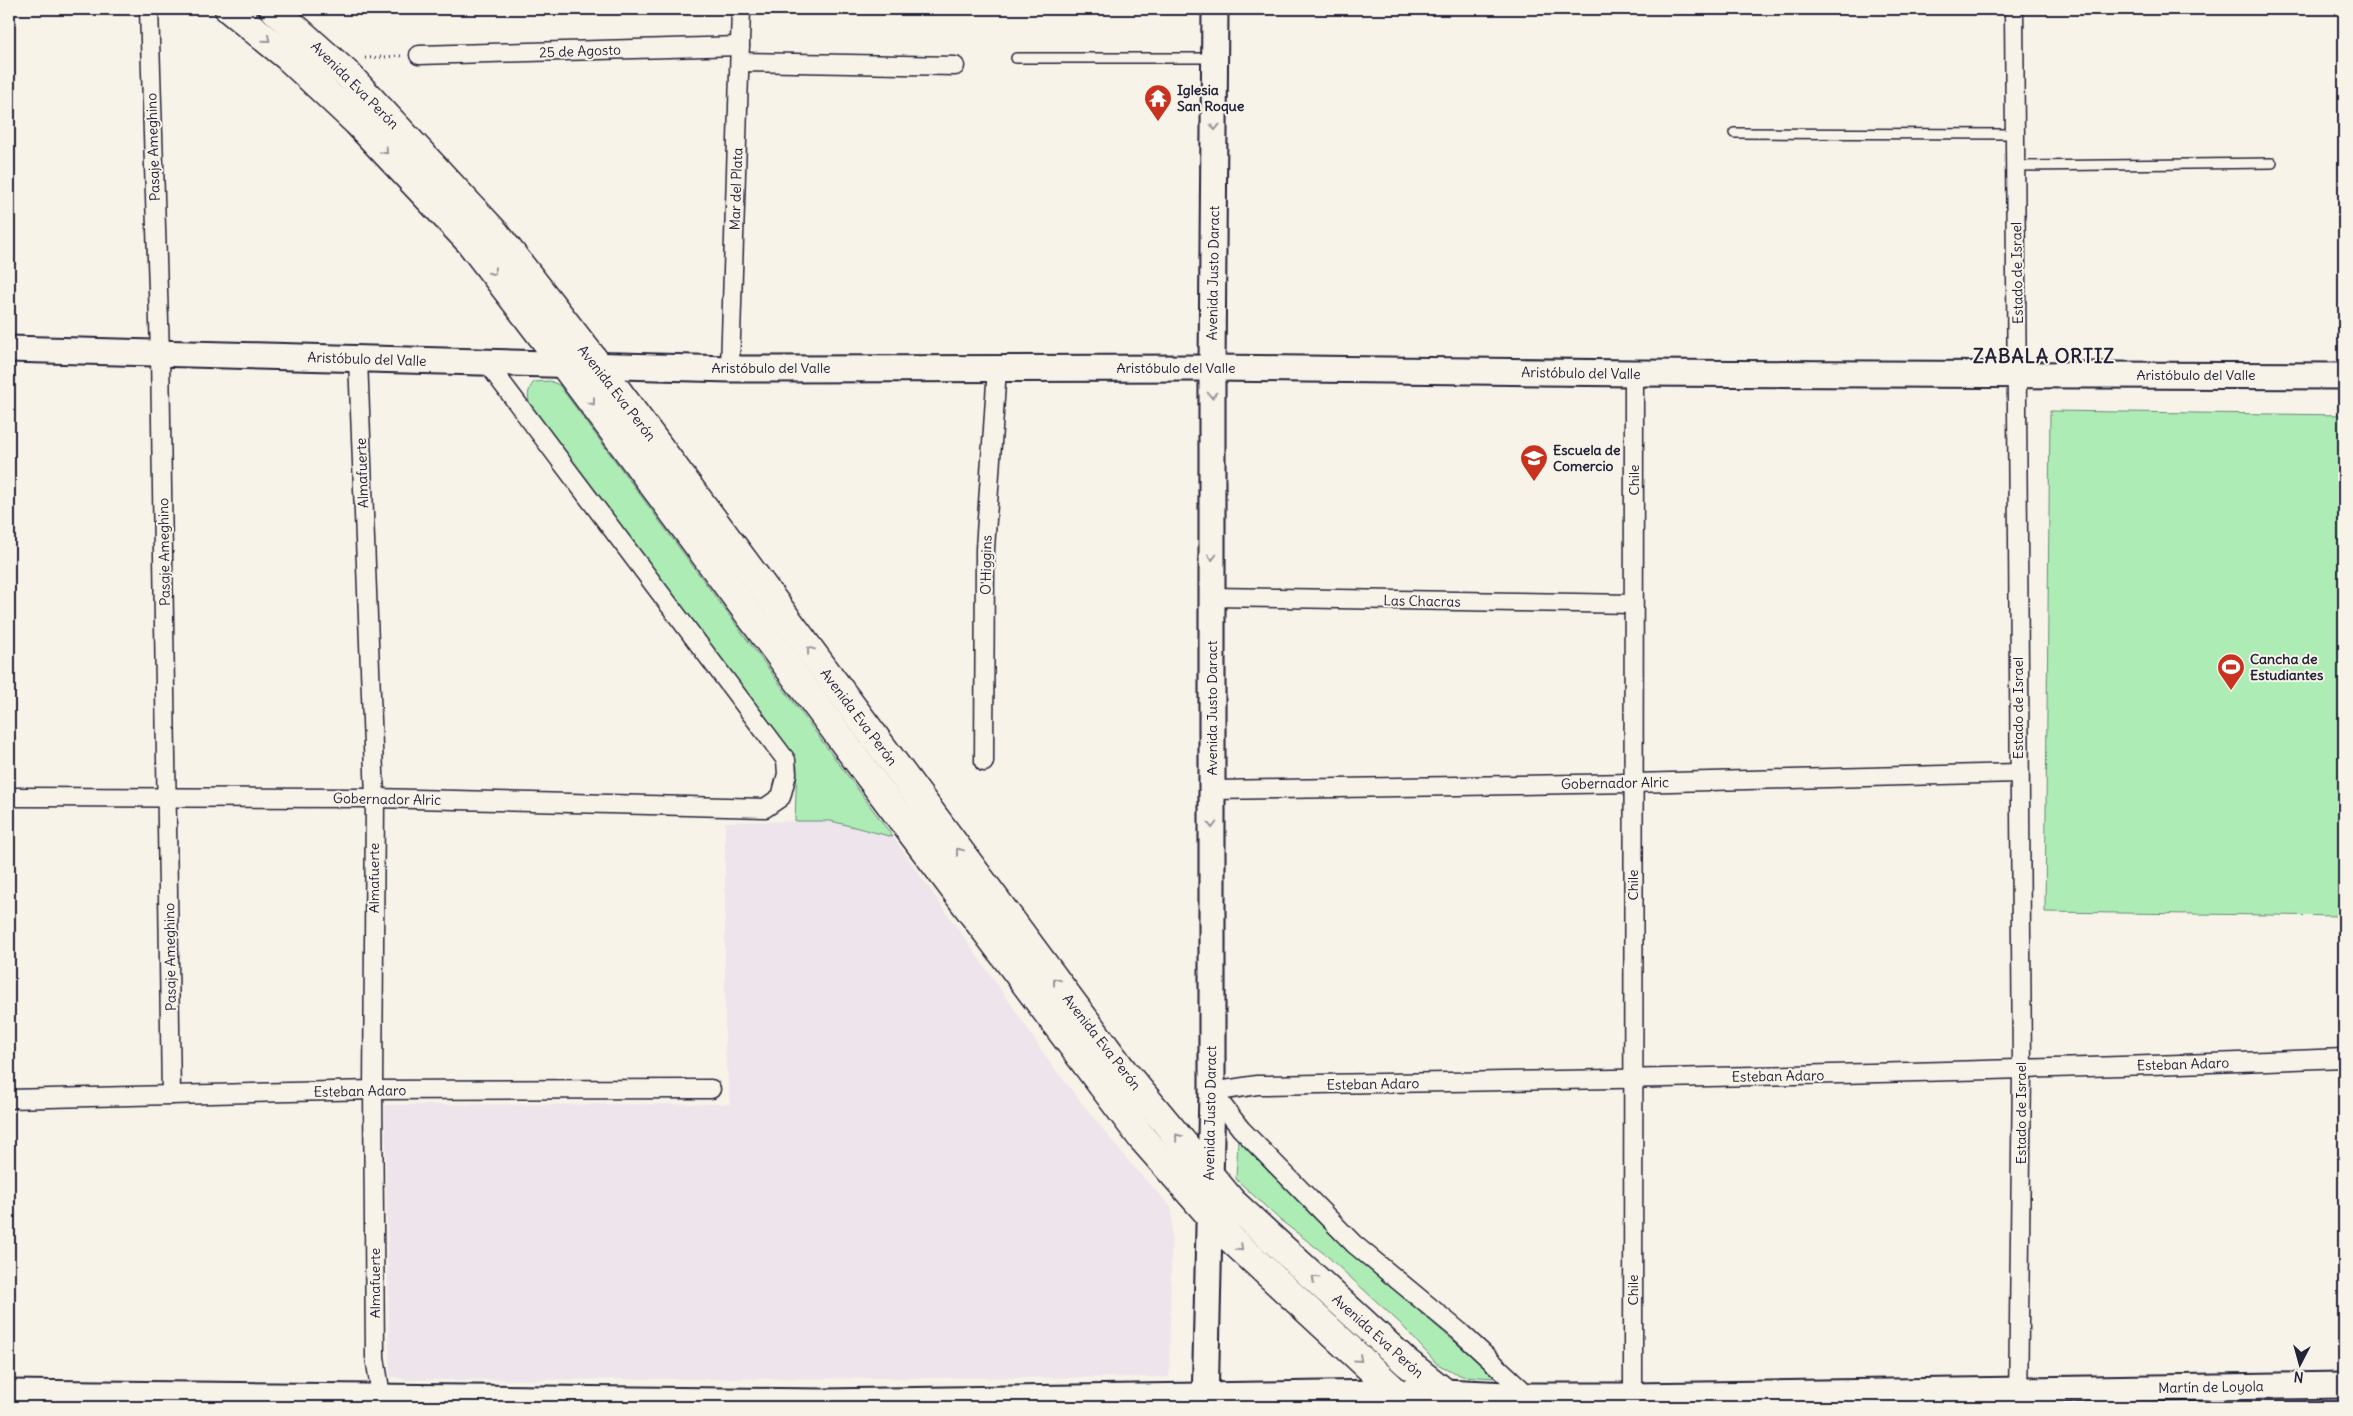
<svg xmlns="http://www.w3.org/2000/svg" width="2353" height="1416" viewBox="0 0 2353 1416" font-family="Delius,sans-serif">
	<rect width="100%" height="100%" fill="#f7f3e8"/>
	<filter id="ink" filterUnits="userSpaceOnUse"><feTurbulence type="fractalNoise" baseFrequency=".02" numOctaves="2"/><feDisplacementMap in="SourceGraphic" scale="10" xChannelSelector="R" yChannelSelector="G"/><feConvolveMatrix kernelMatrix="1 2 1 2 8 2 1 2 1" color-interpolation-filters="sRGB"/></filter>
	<g filter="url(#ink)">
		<path fill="#eee4eb" d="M831,821L893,837L1013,1007L1050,1063L1130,1163L1172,1208L1169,1377L408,1380L390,1376L385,1105L730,1104L725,1048V822Z"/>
		<g fill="#adedb5" stroke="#688878">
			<path d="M550,381L559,385L893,837L831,821H795L797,766L531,410C528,399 526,391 534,382Z"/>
			<path d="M2050,411L2344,415V916L2045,912Z"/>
			<path d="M1238,1140L1336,1240L1497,1378L1462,1376L1437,1364L1400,1323L1326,1255L1280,1220L1236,1179Z"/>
		</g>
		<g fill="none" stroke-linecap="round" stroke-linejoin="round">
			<g stroke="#22223b" stroke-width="12">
				<g id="lane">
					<path d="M1016,58H1213"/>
					<path d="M1734,133L2016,134"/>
					<path d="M2016,166L2272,163"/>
				</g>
			</g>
			<g stroke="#22223b" stroke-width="21">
				<g id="street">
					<path d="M149,9L160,353L171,1095"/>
					<path d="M2014,9L2022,1070L2018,1407"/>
					<path d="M419,55L740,46"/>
					<path d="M740,62L955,66"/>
					<path d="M358,359L375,798L373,1090L375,1357L381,1396"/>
					<path d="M730,369L741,9"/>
					<path d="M1212,597L1633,604"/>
					<path d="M984,762L985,549L997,368"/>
					<path d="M1212,790L1633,783L2018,773"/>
					<path d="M9,797L375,798L765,808L781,797L787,774L786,760L487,363"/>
					<path d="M9,1099L373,1090L711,1089"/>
					<path d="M1529,1396L1459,1331L1354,1244L1241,1129L1212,1092L1257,1085C1620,1080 1982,1072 2344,1058"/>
					<path d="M1633,1396L1634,373"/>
				</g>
			</g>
			<g stroke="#22223b" stroke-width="29">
				<g id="secondary">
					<path d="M9,349L730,369L1212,368L1634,373L2344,376"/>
					<path d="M9,1393L825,1402L1443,1392L1529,1396H1633L2344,1385"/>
					<path d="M1205,1407L1212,1092V368L1215,9"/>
				</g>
			</g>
			<g stroke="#22223b" stroke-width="31">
				<g id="primary">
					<path d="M229,9L288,57L357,122L470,242L565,366L869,776L1142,1138L1230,1238L1397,1393L1416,1407"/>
					<path d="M274,9L349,76L496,234L598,365L1123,1071L1232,1202L1406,1362L1463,1407"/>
				</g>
			</g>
			<path stroke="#22223b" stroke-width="3" stroke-dasharray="1 4" stroke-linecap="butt" d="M365,58L401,56"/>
			<use href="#lane" stroke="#f7f3e8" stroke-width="9"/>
			<use href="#street" stroke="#f7f3e8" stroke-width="18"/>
			<use href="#secondary" stroke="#f7f3e8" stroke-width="25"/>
			<use href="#primary" stroke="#f7f3e8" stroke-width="28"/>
		</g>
		<defs><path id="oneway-chevron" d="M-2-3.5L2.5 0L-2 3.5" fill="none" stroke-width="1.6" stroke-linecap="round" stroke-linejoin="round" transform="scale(1.25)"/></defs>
		<g stroke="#97959a">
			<use href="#oneway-chevron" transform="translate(267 39) rotate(39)"/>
			<use href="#oneway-chevron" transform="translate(1215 127) rotate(91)"/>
			<use href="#oneway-chevron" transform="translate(385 151) rotate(47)"/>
			<use href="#oneway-chevron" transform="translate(493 272) rotate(52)"/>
			<use href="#oneway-chevron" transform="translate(1212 395) rotate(90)"/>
			<use href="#oneway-chevron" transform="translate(592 402) rotate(53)"/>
			<use href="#oneway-chevron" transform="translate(1212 557) rotate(90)"/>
			<use href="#oneway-chevron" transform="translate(810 650) rotate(-127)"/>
			<use href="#oneway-chevron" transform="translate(1212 825) rotate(90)"/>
			<use href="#oneway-chevron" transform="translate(959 851) rotate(-127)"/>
			<use href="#oneway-chevron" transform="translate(1056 981) rotate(-127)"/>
			<use href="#oneway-chevron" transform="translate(1178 1137) rotate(-129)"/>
			<use href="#oneway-chevron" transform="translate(1240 1248) rotate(44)"/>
			<use href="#oneway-chevron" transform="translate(1315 1279) rotate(-137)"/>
			<use href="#oneway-chevron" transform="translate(1359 1359) rotate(42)"/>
		</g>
	</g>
	<defs>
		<g id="temple-pin" transform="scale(1.4375)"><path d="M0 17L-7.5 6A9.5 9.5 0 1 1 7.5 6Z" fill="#c8321e" stroke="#f7f3e8"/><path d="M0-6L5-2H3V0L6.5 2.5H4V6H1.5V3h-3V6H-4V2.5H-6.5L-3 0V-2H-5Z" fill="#fff"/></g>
		<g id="school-pin" transform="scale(1.4375)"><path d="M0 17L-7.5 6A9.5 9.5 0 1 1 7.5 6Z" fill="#c8321e" stroke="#f7f3e8"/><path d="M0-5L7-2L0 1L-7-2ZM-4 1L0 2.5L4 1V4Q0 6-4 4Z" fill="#fff"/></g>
		<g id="stadium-pin" transform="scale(1.4375)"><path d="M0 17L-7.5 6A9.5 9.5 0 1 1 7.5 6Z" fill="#c8321e" stroke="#f7f3e8"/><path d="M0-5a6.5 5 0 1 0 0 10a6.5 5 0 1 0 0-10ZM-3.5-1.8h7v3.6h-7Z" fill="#fff"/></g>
	</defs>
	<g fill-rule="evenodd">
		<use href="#temple-pin" x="1158" y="98"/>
		<use href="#school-pin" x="1534" y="458"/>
		<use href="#stadium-pin" x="2231" y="667"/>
	</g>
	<g text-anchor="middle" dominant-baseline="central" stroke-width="4" stroke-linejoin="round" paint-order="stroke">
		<g font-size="14" fill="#22223b" stroke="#f7f3e8">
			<text transform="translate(580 51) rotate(-2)">25 de Agosto</text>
			<text transform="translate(355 85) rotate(45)">Avenida Eva Perón</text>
			<text transform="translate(153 147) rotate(-92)">Pasaje Ameghino</text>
			<text transform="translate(736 189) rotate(-88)">Mar del Plata</text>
			<text transform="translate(1213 273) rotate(-89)">Avenida Justo Daract</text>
			<text transform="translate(2017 273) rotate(-91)">Estado de Israel</text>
			<text transform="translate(367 359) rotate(2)">Aristóbulo del Valle</text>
			<text x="771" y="368">Aristóbulo del Valle</text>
			<text x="1176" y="368">Aristóbulo del Valle</text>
			<text transform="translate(1581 373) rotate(1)">Aristóbulo del Valle</text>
			<text x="2196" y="375">Aristóbulo del Valle</text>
			<text transform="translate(617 393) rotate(52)">Avenida Eva Perón</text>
			<text transform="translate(362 473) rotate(-92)">Almafuerte</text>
			<text transform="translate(1634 480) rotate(-90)">Chile</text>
			<text transform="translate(164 552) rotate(-91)">Pasaje Ameghino</text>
			<text transform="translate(986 565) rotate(-89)">O'Higgins</text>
			<text transform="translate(1422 601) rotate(1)">Las Chacras</text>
			<text transform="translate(1212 708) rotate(-90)">Avenida Justo Daract</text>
			<text transform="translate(2018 708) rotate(-90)">Estado de Israel</text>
			<text transform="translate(859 717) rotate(53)">Avenida Eva Perón</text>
			<text transform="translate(1615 783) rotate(-1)">Gobernador Alric</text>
			<text transform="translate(387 799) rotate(1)">Gobernador Alric</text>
			<text transform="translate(374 878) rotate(-90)">Almafuerte</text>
			<text transform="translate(1633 885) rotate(-90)">Chile</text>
			<text transform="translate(170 957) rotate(-91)">Pasaje Ameghino</text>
			<text transform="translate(1102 1042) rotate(52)">Avenida Eva Perón</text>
			<text transform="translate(2183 1064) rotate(-2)">Esteban Adaro</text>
			<text transform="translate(1778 1076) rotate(-1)">Esteban Adaro</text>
			<text transform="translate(1373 1084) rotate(-1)">Esteban Adaro</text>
			<text transform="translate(360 1091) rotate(-1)">Esteban Adaro</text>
			<text transform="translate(1210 1113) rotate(-89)">Avenida Justo Daract</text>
			<text transform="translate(2021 1113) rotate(-90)">Estado de Israel</text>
			<text transform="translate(375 1283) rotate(-90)">Almafuerte</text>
			<text transform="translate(1633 1290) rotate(-90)">Chile</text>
			<text transform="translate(1378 1336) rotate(42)">Avenida Eva Perón</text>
			<text transform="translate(2211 1387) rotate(-1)">Martín de Loyola</text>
		</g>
		<g font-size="14" font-weight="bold" fill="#22223b" stroke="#f7f3e8" text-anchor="start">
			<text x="1177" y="90">Iglesia<tspan x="1177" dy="16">San Roque</tspan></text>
			<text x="1553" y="450">Escuela de<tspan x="1553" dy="16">Comercio</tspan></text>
			<text x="2250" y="659">Cancha de<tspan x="2250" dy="16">Estudiantes</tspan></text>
		</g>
		<g font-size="19" font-weight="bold" letter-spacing="1" fill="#22223b" stroke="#f7f3e8">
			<text x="2044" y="356">ZABALA ORTIZ</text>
		</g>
	</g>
	<rect width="2353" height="1416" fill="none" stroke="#f7f3e8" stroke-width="30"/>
	<rect x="15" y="15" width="2323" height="1386" fill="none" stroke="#22223b" stroke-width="2" filter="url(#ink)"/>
	<g transform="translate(2300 1364) rotate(186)" stroke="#f7f3e8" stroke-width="4" paint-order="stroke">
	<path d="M0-4L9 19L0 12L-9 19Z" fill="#22223b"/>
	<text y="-8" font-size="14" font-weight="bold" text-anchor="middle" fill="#22223b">N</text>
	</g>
</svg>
